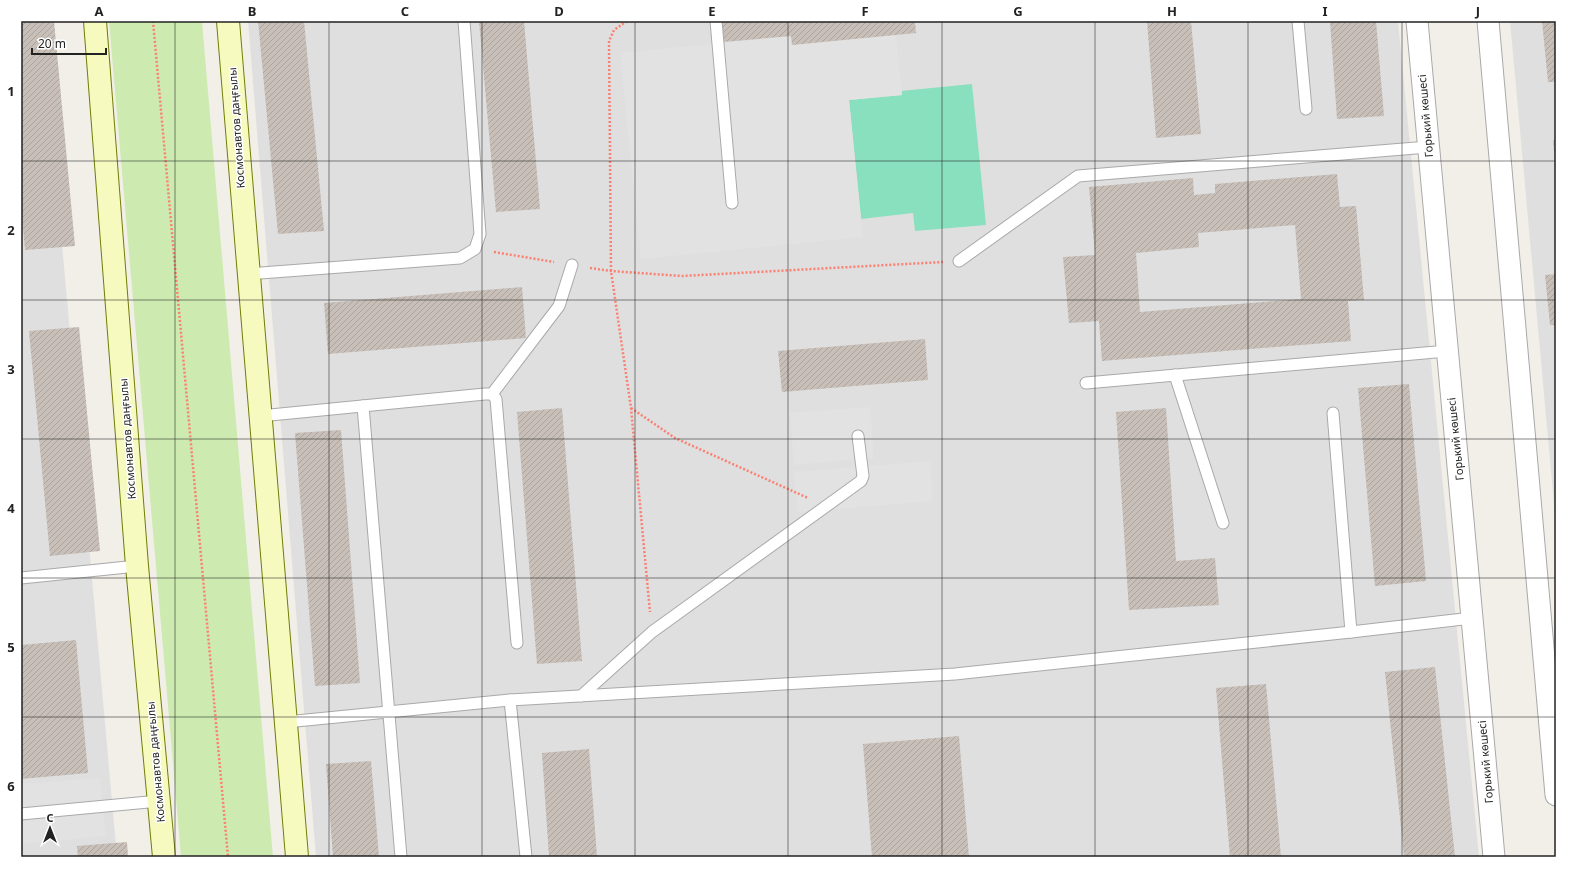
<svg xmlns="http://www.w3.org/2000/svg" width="1577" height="878" viewBox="0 0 1577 878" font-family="'Noto Sans',sans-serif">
	<defs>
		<pattern id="building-hatch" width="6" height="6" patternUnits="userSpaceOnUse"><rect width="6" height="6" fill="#c7bfb8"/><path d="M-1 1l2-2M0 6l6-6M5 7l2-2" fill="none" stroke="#aba49e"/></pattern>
	</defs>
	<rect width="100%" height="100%" fill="#f2efe9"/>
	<g fill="#e0dfdf">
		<path d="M21,21H42L117,857H21Z"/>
		<path d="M248,21H1398L1479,857H316Z"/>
		<path d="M1510,21H1556V526Z"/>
	</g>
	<path fill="#cdebb0" d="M109,21H202L273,857H181Z"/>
	<path fill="#88e0be" d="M972,84L986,225L915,231L913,213L861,219L849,100L902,95L901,91Z"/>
	<g fill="#e2e2e2">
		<path d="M896,35L902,95L849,100L863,237L641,259L620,53L791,36L792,45Z"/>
		<path d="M870,407L874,458L794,465L790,413Z"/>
		<path d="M930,461L933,501L798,512L794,472Z"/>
		<path d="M100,778L106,836L21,844V784Z"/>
	</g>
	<g fill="url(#building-hatch)" fill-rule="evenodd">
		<path d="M21,21H54L75,246L25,250L21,205Z"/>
		<path d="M258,21H304L324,231L278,234Z"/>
		<path d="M479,21H524L540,209L496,212Z"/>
		<path d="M721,21H915L916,33L792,45L791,36L723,42Z"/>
		<path d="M1147,21H1191L1201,134L1156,138Z"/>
		<path d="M1330,21H1376L1384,116L1337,119Z"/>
		<path d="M1542,21H1556V82H1548Z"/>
		<path d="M1553,140H1556V161H1555Z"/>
		<path d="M1337,174L1340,207L1356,206L1364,300L1348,301L1351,341L1102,361L1099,321L1069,323L1063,257L1095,255L1089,187L1193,178L1194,195L1215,193V184ZM1295,225L1301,299L1140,312L1136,253L1199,247L1198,233Z"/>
		<path d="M1556,274V325H1550L1545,275Z"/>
		<path d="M522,287L526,338L328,354L324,303Z"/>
		<path d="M79,327L100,551L50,556L29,331Z"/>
		<path d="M925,339L928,380L782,392L778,351Z"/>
		<path d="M1409,384L1426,581L1375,586L1358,388Z"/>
		<path d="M562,408L582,661L537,664L517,412Z"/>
		<path d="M1166,408L1176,561L1215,558L1219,605L1129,610L1116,412Z"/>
		<path d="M341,430L360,683L315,686L295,433Z"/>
		<path d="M76,640L88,773L21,779V645Z"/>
		<path d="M1435,667L1455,857H1404L1385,672Z"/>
		<path d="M1266,684L1281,857H1230L1216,688Z"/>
		<path d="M959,736L969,857H872L863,744Z"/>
		<path d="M589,749L597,857H549L542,753Z"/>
		<path d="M371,761L379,857H333L326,764Z"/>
		<path d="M127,842L128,857H78L77,846Z"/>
	</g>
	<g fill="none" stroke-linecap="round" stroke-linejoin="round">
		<g stroke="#a9a9a9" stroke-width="13">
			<g id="lane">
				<path d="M716,21L732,203"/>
				<path d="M1298,21L1306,109"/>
				<path d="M959,261L1078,176L1428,147"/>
				<path d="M248,274L460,258L475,249L480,234L464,21"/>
				<path d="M1175,375L1223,523"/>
				<path d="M1086,383L1447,351"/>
				<path d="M492,394L559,306L572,265"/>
				<path d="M363,406L401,857"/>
				<path d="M1333,413L1351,632L1472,618"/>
				<path d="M260,416L485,394H492L496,399L517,643"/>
				<path d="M21,578L137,566"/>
				<path d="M581,696L652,632L861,481L863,476L858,436"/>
				<path d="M510,700L526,857"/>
				<path d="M286,722L510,700L955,674L1351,632"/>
				<path d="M21,814L159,801"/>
			</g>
		</g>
		<g stroke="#a9a9a9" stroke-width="23">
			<g id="street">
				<path d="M1417,21L1494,857"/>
				<path d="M1488,21L1556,795"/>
			</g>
		</g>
		<g stroke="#707d05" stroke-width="24">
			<g id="secondary">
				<path d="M95,21L137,566L164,857"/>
				<path d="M228,21L297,857"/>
			</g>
		</g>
		<g stroke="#fa8072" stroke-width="2.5" stroke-dasharray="2 2" stroke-linecap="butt">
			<path d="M153,21L228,857"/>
			<path d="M627,21L614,30L609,41L611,271L631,408L650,612"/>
			<path d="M494,252L554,262"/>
			<path d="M590,268L611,271L682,276L943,262"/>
			<path d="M631,408L675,438L808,498"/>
		</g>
		<use href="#lane" stroke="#fff" stroke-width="11"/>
		<use href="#street" stroke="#fff" stroke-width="21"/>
		<use href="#secondary" stroke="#f7fabf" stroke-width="22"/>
	</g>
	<path fill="none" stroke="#222" stroke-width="1" stroke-opacity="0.55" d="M175,21V857M329,21V857M482,21V857M635,21V857M788,21V857M942,21V857M1095,21V857M1248,21V857M1402,21V857M21,161H1556M21,300H1556M21,439H1556M21,578H1556M21,717H1556"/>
	<g text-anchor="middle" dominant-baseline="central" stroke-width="3" stroke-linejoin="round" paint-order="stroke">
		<g font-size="11" fill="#222" stroke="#fff">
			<text transform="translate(1425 116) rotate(-95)">Горький көшесі</text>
			<text transform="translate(236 128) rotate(-94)">Космонавтов даңғылы</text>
			<text transform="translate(127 439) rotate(-94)">Космонавтов даңғылы</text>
			<text transform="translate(1455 439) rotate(-96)">Горький көшесі</text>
			<text transform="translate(155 762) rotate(-95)">Космонавтов даңғылы</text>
			<text transform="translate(1485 762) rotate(-95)">Горький көшесі</text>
		</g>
	</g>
	<rect width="1577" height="878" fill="none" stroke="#ffffff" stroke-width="44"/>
	<g transform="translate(50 828)" stroke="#ffffff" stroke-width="3" paint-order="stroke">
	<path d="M0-3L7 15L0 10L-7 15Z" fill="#222222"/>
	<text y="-6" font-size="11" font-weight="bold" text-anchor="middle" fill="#222222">С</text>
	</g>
	<path d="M32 48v6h74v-6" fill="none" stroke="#222222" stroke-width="2"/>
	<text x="38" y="48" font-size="12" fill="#222222" stroke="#ffffff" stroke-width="3" paint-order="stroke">20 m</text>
	<rect x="22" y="22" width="1533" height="834" fill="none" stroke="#222" stroke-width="1.5"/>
	<g font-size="13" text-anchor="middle" font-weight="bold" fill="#222">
		<text x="99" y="16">A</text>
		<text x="252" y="16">B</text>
		<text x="405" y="16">C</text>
		<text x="559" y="16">D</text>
		<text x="712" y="16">E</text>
		<text x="865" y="16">F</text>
		<text x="1018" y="16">G</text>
		<text x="1172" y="16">H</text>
		<text x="1325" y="16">I</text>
		<text x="1478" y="16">J</text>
		<text x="11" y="96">1</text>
		<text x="11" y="235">2</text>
		<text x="11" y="374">3</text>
		<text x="11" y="513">4</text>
		<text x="11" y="652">5</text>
		<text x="11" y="791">6</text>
	</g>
</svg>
